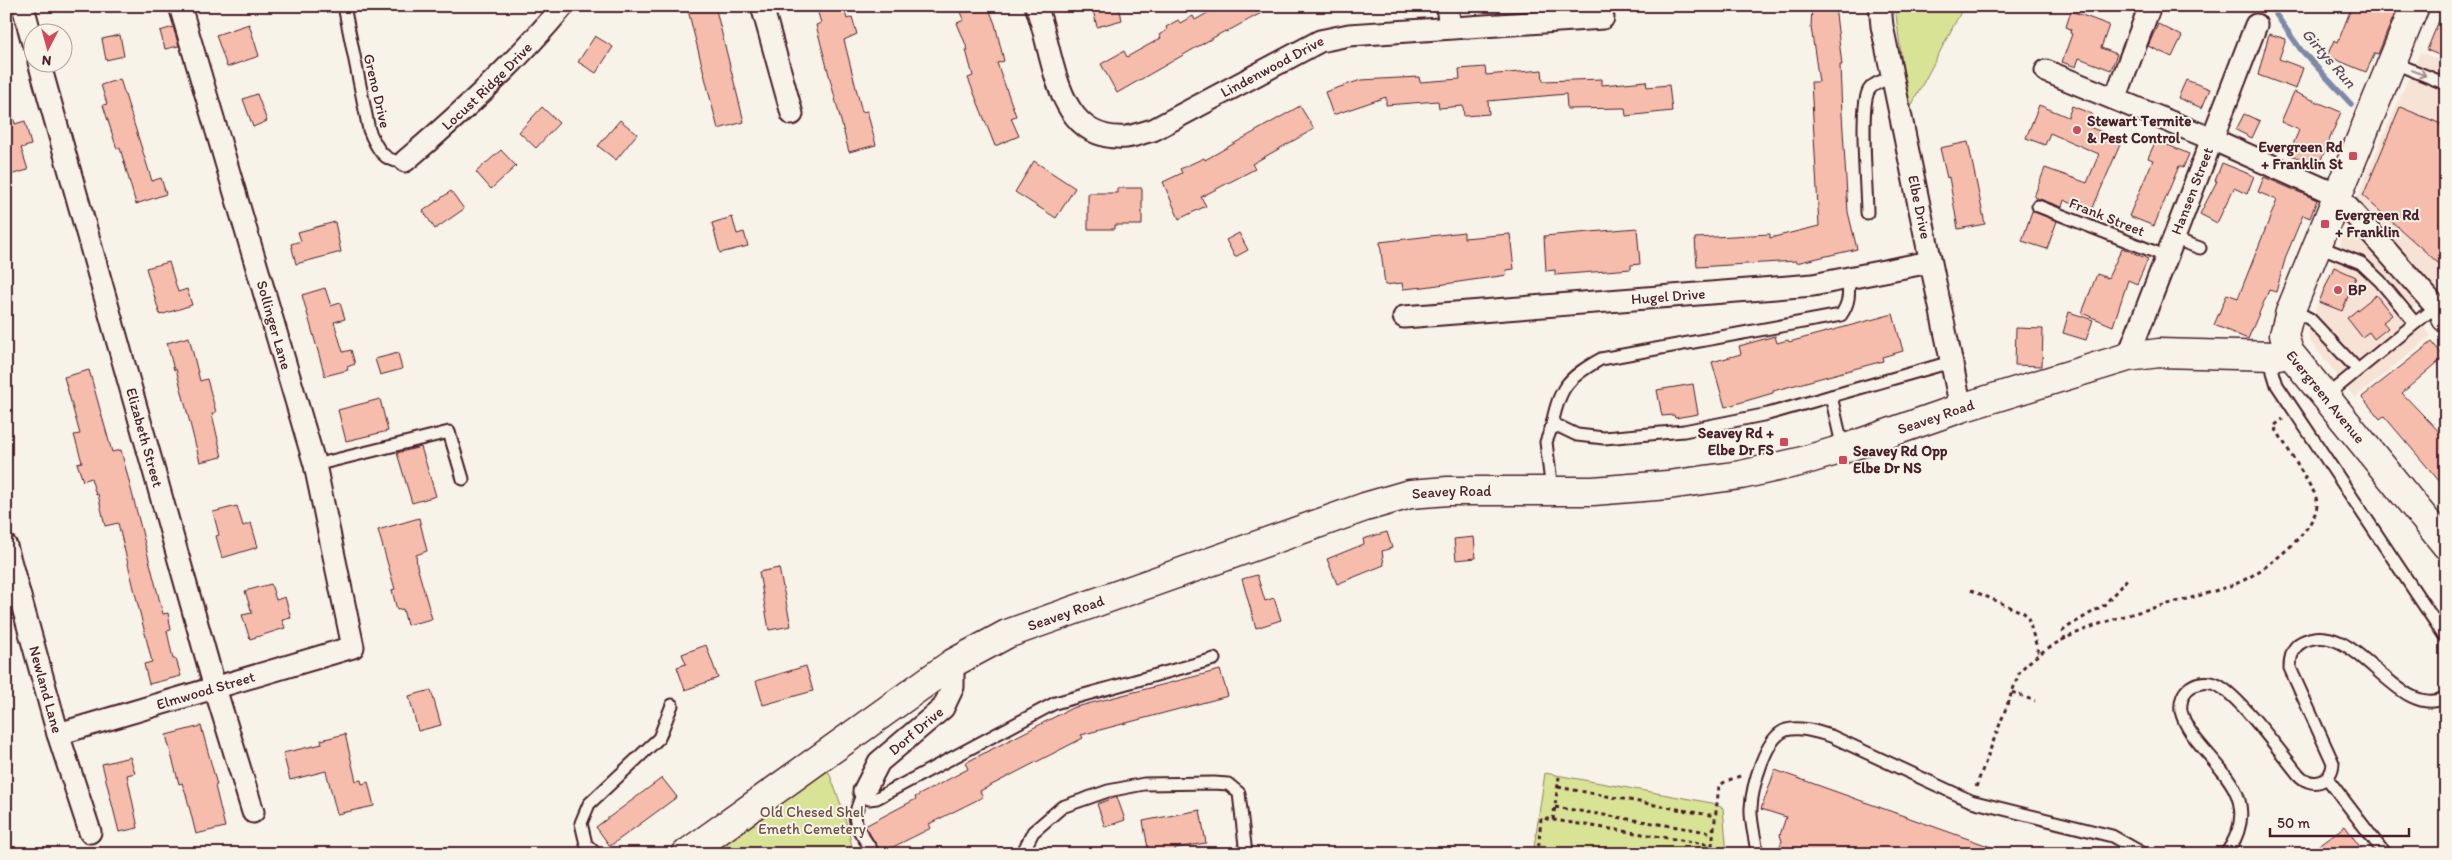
<svg xmlns="http://www.w3.org/2000/svg" width="2452" height="860" viewBox="0 0 2452 860" font-family="Itim,sans-serif">
	<rect width="100%" height="100%" fill="#f7f3e8"/>
	<filter id="ink" filterUnits="userSpaceOnUse"><feTurbulence type="fractalNoise" baseFrequency=".02" numOctaves="2"/><feDisplacementMap in="SourceGraphic" scale="10" xChannelSelector="R" yChannelSelector="G"/><feConvolveMatrix kernelMatrix="1 2 1 2 8 2 1 2 1" color-interpolation-filters="sRGB"/></filter>
	<g filter="url(#ink)">
		<path fill="#f7e3d6" d="M2420,52L2446,63V263L2436,286L2412,309L2431,336L2355,398L2309,340L2308,329L2367,173Z"/>
		<g fill="#d8e396" stroke="#918160">
			<path d="M1895,6H1964L1908,112Z"/>
			<path d="M828,770L843,810L854,854H708Z"/>
			<path d="M1545,773L1712,803L1723,808L1727,854H1533Z"/>
		</g>
		<g fill="none" stroke-linecap="round" stroke-linejoin="round">
			<path stroke="#7c8aa8" stroke-width="5.5" d="M2270,6L2301,50L2351,104"/>
		</g>
		<g fill="#f6bdad" stroke="#4a1f2b">
			<path d="M687,6H715L744,122L718,129Z"/>
			<path d="M816,6H843L847,19L852,17L857,34L844,40L862,112L867,111L876,145L849,152L816,25L821,23Z"/>
			<path d="M959,6H988L995,24L1004,61L997,63L1016,116L1011,118L1019,136L995,146L968,78L973,76L966,50H968L957,23L964,20Z"/>
			<path d="M1092,6H1119L1122,20L1097,27Z"/>
			<path d="M1220,6H1274L1226,32L1225,31L1117,93L1101,64L1124,51L1127,57L1161,38L1159,35L1167,30L1166,27L1178,20L1180,23L1193,16L1195,20Z"/>
			<path d="M1812,6H1835L1842,65H1840L1842,114L1848,212L1857,249L1796,263V261L1697,267L1695,238L1770,234V238L1819,226L1811,82H1819L1811,27Z"/>
			<path d="M2352,6H2398L2378,54L2375,53L2366,72L2327,56L2334,40L2338,42Z"/>
			<path d="M2445,6H2446V58L2427,50Z"/>
			<path d="M2071,11L2109,25L2101,48L2117,54L2111,70L2079,58L2076,67L2062,62L2072,34L2070,33L2071,29L2066,27Z"/>
			<path d="M249,24L259,56L227,67L216,35Z"/>
			<path d="M2158,24L2182,36L2172,57L2148,46Z"/>
			<path d="M173,27L179,46L165,49L160,31Z"/>
			<path d="M2269,34L2286,39L2279,59L2303,68L2296,89L2258,75Z"/>
			<path d="M120,35L124,56L106,60L102,39Z"/>
			<path d="M595,36L613,47L596,73L578,62Z"/>
			<path d="M1485,67L1486,75L1542,70L1543,81L1602,79V85L1646,81L1647,87L1669,85L1672,111L1626,116L1625,108L1567,109L1566,94L1488,101L1489,114L1464,116L1463,106L1439,108L1438,101L1386,105V97L1333,115L1325,92L1361,80L1419,77L1420,82L1460,79L1459,69Z"/>
			<path d="M120,79L152,181L161,178L166,194L136,204L120,148L117,149L103,105L107,104L101,85Z"/>
			<path d="M2186,80L2210,89L2202,108L2178,98Z"/>
			<path d="M2294,92L2341,112L2318,167L2289,154L2299,130L2281,122Z"/>
			<path d="M257,94L267,121L253,127L243,99Z"/>
			<path d="M2039,105L2068,117L2072,106L2092,114L2087,126L2122,140L2091,212L2064,200L2062,207L2034,197L2045,168L2087,183L2099,154L2050,133L2045,145L2026,138Z"/>
			<path d="M1300,106L1314,129L1252,164L1255,169L1201,197L1206,206L1179,219L1163,182L1182,173L1180,169L1204,158L1205,160Z"/>
			<path d="M542,107L559,123L536,148L519,132Z"/>
			<path d="M2400,107L2446,126V270L2363,196Z"/>
			<path d="M11,109L15,124L25,121L31,145L21,148L28,170L6,176V110Z"/>
			<path d="M2244,114L2260,121L2252,138L2236,130Z"/>
			<path d="M620,120L637,134L616,160L598,146Z"/>
			<path d="M2156,140L2189,154L2183,168L2179,166L2154,226L2129,216L2153,160L2148,158Z"/>
			<path d="M1968,142L1985,224L1958,229L1949,177L1947,178L1940,148Z"/>
			<path d="M501,150L516,166L491,189L476,172Z"/>
			<path d="M1034,161L1075,188L1056,218L1015,192Z"/>
			<path d="M2222,163L2254,176L2247,194L2234,188L2217,223L2200,214L2217,181H2215Z"/>
			<path d="M2264,177L2317,200L2310,218L2303,215L2286,256L2276,292L2269,290L2248,339L2214,325L2227,294L2238,298L2277,200L2258,192Z"/>
			<path d="M1117,188H1142V225H1115V229H1088V193H1117Z"/>
			<path d="M451,191L464,209L435,229L423,211Z"/>
			<path d="M2032,211L2057,221L2047,249L2022,241Z"/>
			<path d="M732,217L737,234L744,232L748,246L720,253L712,223Z"/>
			<path d="M335,222L341,252L296,264L291,244L301,241L298,232Z"/>
			<path d="M1637,228L1640,264L1631,265V269L1555,275V270L1546,271L1544,236Z"/>
			<path d="M1464,232V238L1510,234L1514,269L1506,270L1507,275L1424,287L1403,289L1402,283L1385,285L1380,242Z"/>
			<path d="M1239,233L1248,250L1235,257L1226,240Z"/>
			<path d="M2122,248L2148,259L2137,284L2128,280L2113,326L2082,313L2097,274L2108,278Z"/>
			<path d="M169,262L178,292L187,289L192,305L160,315L146,268Z"/>
			<path d="M2334,267L2356,277L2342,311L2319,302Z"/>
			<path d="M325,288L331,306L340,303L345,319L334,322L343,352L351,350L355,364L347,367L348,370L325,376L302,295Z"/>
			<path d="M2376,295L2392,315L2383,322L2388,328L2374,339L2369,332L2362,337L2347,318Z"/>
			<path d="M2069,312L2093,320L2086,340L2063,333Z"/>
			<path d="M1893,314L1903,351L1882,357L1883,361L1773,391V393L1725,407L1712,362L1741,354L1739,346L1775,336L1777,343L1788,340L1789,342Z"/>
			<path d="M2016,328L2043,329L2042,366L2015,365Z"/>
			<path d="M189,337L200,381L207,379L216,412L212,414L222,457L200,462L176,369L174,370L167,343Z"/>
			<path d="M2432,342L2444,357L2402,393L2446,439V489L2384,416L2380,419L2362,397Z"/>
			<path d="M398,353L402,369L380,375L375,359Z"/>
			<path d="M89,370L112,452L121,450L163,614L168,613L171,630L167,631L173,659H176L181,676L149,684L144,664L152,662L118,523L105,526L98,494L96,495L91,478L83,481L77,463L82,462L74,435L80,434L64,377Z"/>
			<path d="M1693,384L1698,414L1675,418L1674,415L1662,416L1657,390Z"/>
			<path d="M380,399L388,431L346,441L338,410Z"/>
			<path d="M421,447L436,496L412,503L397,453Z"/>
			<path d="M237,506L243,526L251,523L258,547L222,558L216,536L219,535L213,512Z"/>
			<path d="M419,518L427,551L416,555L417,566L432,619L407,625L403,609L397,610L392,590L395,589L378,530Z"/>
			<path d="M1387,532L1392,548L1382,551L1384,565L1337,584L1327,559L1364,544L1363,539Z"/>
			<path d="M1474,537L1476,558L1456,560L1454,539Z"/>
			<path d="M779,568L791,626L769,630L759,572Z"/>
			<path d="M1257,575L1265,601L1274,598L1281,620L1256,628L1242,579Z"/>
			<path d="M271,584L276,600L285,597L291,618L282,620L285,628L250,639L242,615L252,613L245,591Z"/>
			<path d="M706,645L718,678L685,690L677,667L686,664L682,654Z"/>
			<path d="M806,666L813,691L763,705L756,681Z"/>
			<path d="M1220,670L1228,696L1081,735L1083,738L980,791L983,797L929,824L931,828L881,853L865,826L916,799L915,797L968,769L965,763L1072,708Z"/>
			<path d="M431,690L441,725L418,731L409,696Z"/>
			<path d="M201,726L217,785L215,786L225,827L196,834L186,794L182,783L179,784L166,735Z"/>
			<path d="M345,734L356,781L361,780L362,784L368,782L374,806L337,814L326,771L290,780L283,753L322,744L321,740Z"/>
			<path d="M130,757L135,773L127,775L138,828L119,832L102,764Z"/>
			<path d="M1775,770L2005,852V854H1776L1782,841L1780,835L1786,817L1761,809Z"/>
			<path d="M662,778L677,797L610,846L596,827Z"/>
			<path d="M1117,797L1125,820L1105,827L1097,804Z"/>
			<path d="M1200,810L1206,843L1175,848L1176,854H1149L1143,821Z"/>
			<path d="M2345,826L2365,854H2307Z"/>
		</g>
		<g fill="none" stroke-linecap="round" stroke-linejoin="round">
			<g stroke="#4a1f2b" stroke-width="15">
				<g id="lane">
					<path d="M344,6L369,130C376,147 384,164 405,161"/>
					<path d="M2392,62L2446,84"/>
					<path d="M2038,206L2165,256"/>
					<path d="M1867,213C1867,190 1859,106 1869,90C1874,82 1884,81 1892,78"/>
					<path d="M2172,238L2200,248"/>
					<path d="M2316,245L2361,263L2380,281L2415,323"/>
					<path d="M2291,309L2310,319L2357,369"/>
					<path d="M2275,356L2273,372L2277,385L2446,638"/>
					<path d="M1831,396L1843,449"/>
					<path d="M2325,397L2435,307"/>
					<path d="M1551,429C1559,389 1565,379 1601,359L1841,315C1850,302 1849,293 1848,278"/>
					<path d="M315,465L449,432L463,479"/>
					<path d="M1552,491L1546,442L1551,429L1558,426L1577,435L1604,438L1684,431L1768,414L1951,362"/>
					<path d="M2327,778L2385,854"/>
					<path d="M864,791L869,799L877,798L1055,703L1214,659"/>
					<path d="M864,791C848,824 856,824 874,854"/>
					<path d="M596,854L586,844L581,823L589,804L659,738L672,705"/>
					<path d="M1022,854L1033,832L1062,807L1108,791L1144,784L1214,783L1228,784L1239,793L1246,854"/>
					<path d="M1757,854C1756,840 1750,822 1751,808C1752,788 1765,737 1786,730C1801,726 1817,732 1831,736L1971,801L2112,836L2144,854"/>
					<path d="M2225,854C2232,847 2235,839 2238,831C2255,779 2191,753 2181,711C2180,704 2182,695 2187,690C2195,682 2209,680 2219,686C2241,698 2281,753 2298,774C2311,789 2332,783 2333,763L2290,668C2290,657 2292,647 2302,642C2356,614 2397,724 2446,697"/>
				</g>
			</g>
			<g stroke="#4a1f2b" stroke-width="25">
				<g id="street">
					<path d="M23,6L32,40"/>
					<path d="M762,6L792,114"/>
					<path id="s1" d="M1036,6C1055,54 1054,142 1126,137C1135,136 1144,132 1153,130L1320,41L1349,35L1603,18"/>
					<path d="M1447,6L1450,27"/>
					<path id="s2" d="M1880,6L1882,26L1961,408"/>
					<path id="s3" d="M39,62L215,688L253,812"/>
					<path d="M2046,71L2212,139L2337,195L2445,317"/>
					<path d="M2115,99L2150,6"/>
					<path id="s4" d="M405,161C462,113 515,64 563,6"/>
					<path id="s5" d="M1404,317L1813,285L1930,262"/>
					<path id="s6" d="M2128,357L2256,25"/>
					<path id="s7" d="M6,546L58,734L90,832"/>
					<path id="s8" d="M58,734L353,647L315,465L180,6"/>
					<path id="s9" d="M864,791L879,762L943,708L953,687V663"/>
				</g>
			</g>
			<g stroke="#4a1f2b" stroke-width="31">
				<g id="secondary">
					<path d="M2446,314V318"/>
					<path id="s10" d="M686,854L953,663L1007,634L1365,507L1410,494L1448,491H1593L1668,485L1741,475L1799,462L1843,449L1961,408L2128,357L2159,353L2275,356L2289,352"/>
				</g>
			</g>
			<g stroke="#4a1f2b" stroke-width="31">
				<g id="primary">
					<path id="s11" d="M2415,6L2290,312L2284,335L2289,352L2446,545"/>
				</g>
			</g>
			<g stroke="#4a1f2b" stroke-width="3" stroke-dasharray="4 4" stroke-linecap="butt">
				<path d="M1971,590L2024,613L2028,618L2039,654"/>
				<path d="M2065,640L2063,631L2066,628L2104,605L2129,577"/>
				<path d="M2012,692L2035,701"/>
				<path d="M1558,787L1715,816"/>
				<path d="M1976,787L2020,671C2069,618 2169,609 2235,584C2260,575 2315,533 2317,505C2317,502 2316,497 2315,494L2274,426L2283,419"/>
				<path d="M1555,807L1708,832L1714,828"/>
				<path d="M1553,820L1559,777"/>
				<path d="M1538,854L1541,818L1712,845"/>
				<path d="M1711,854L1719,786L1726,781L1743,775"/>
			</g>
			<use href="#lane" stroke="#f7f3e8" stroke-width="11"/>
			<use href="#street" stroke="#f7f3e8" stroke-width="21"/>
			<use href="#secondary" stroke="#f7f3e8" stroke-width="28"/>
			<use href="#primary" stroke="#f7f3e8" stroke-width="28"/>
		</g>
		<defs><path id="oneway-shaft" d="M-6 0H5M1.5-3L5.5 0L1.5 3" fill="none" stroke-width="1.6" stroke-linecap="round" stroke-linejoin="round" transform="scale(1.25)"/></defs>
		<use stroke="#a0898a" href="#oneway-shaft" transform="translate(2419 73) rotate(22)"/>
	</g>
	<g fill="#d1495b" stroke="#f7f3e8" stroke-width="2">
		<circle cx="2077" cy="130" r="5"/>
		<rect x="2348" y="151" width="10" height="10" rx="2.5"/>
		<rect x="2320" y="219" width="10" height="10" rx="2.5"/>
		<circle cx="2338" cy="290" r="5"/>
		<rect x="1779" y="437" width="10" height="10" rx="2.5"/>
		<rect x="1838" y="455" width="10" height="10" rx="2.5"/>
	</g>
	<g text-anchor="middle" dominant-baseline="central" stroke-width="4" stroke-linejoin="round" paint-order="stroke">
		<g font-size="15" fill="#4a1f2b" stroke="#f7f3e8">
			<text stroke="none"><textPath href="#s1" startOffset="338">Lindenwood Drive</textPath></text>
			<text stroke="none"><textPath href="#s4" startOffset="111">Locust Ridge Drive</textPath></text>
			<text transform="translate(377 91) rotate(77)">Greno Drive</text>
			<text stroke="none"><textPath href="#s6" startOffset="178">Hansen Street</textPath></text>
			<text stroke="none"><textPath href="#s2" startOffset="205">Elbe Drive</textPath></text>
			<text transform="translate(2107 217) rotate(22)">Frank Street</text>
			<text stroke="none"><textPath href="#s5" startOffset="265">Hugel Drive</textPath></text>
			<text transform="translate(274 325) rotate(74)">Sollinger Lane</text>
			<text stroke="none"><textPath href="#s11" startOffset="430">Evergreen Avenue</textPath></text>
			<text stroke="none"><textPath href="#s10" startOffset="1352">Seavey Road</textPath></text>
			<text stroke="none"><textPath href="#s3" startOffset="390">Elizabeth Street</textPath></text>
			<text stroke="none"><textPath href="#s10" startOffset="858">Seavey Road</textPath></text>
			<text stroke="none"><textPath href="#s10" startOffset="452">Seavey Road</textPath></text>
			<text stroke="none"><textPath href="#s7" startOffset="149">Newland Lane</textPath></text>
			<text stroke="none"><textPath href="#s8" startOffset="154">Elmwood Street</textPath></text>
			<text stroke="none"><textPath href="#s9" startOffset="81">Dorf Drive</textPath></text>
		</g>
		<g font-size="15" font-weight="bold" fill="#4a1f2b" stroke="#f7f3e8" text-anchor="start">
			<text x="2087" y="121">Stewart Termite<tspan x="2087" dy="17">&amp; Pest Control</tspan></text>
			<text x="2343" y="147" text-anchor="end">Evergreen Rd<tspan x="2343" dy="17">+ Franklin St</tspan></text>
			<text x="2335" y="215">Evergreen Rd<tspan x="2335" dy="17">+ Franklin</tspan></text>
			<text x="2348" y="290">BP</text>
			<text x="1774" y="433" text-anchor="end">Seavey Rd +<tspan x="1774" dy="17">Elbe Dr FS</tspan></text>
			<text x="1853" y="451">Seavey Rd Opp<tspan x="1853" dy="17">Elbe Dr NS</tspan></text>
		</g>
		<g font-size="15" fill="#6e5046" stroke="#f7f3e8">
			<text x="812" y="812">Old Chesed Shel<tspan x="812" dy="17">Emeth Cemetery</tspan></text>
		</g>
		<g font-size="16" font-style="italic" fill="#5f4c5f" stroke="#f7f3e8">
			<text transform="translate(2329 58) rotate(49)">Girtys Run</text>
		</g>
	</g>
	<rect width="2452" height="860" fill="none" stroke="#f7f3e8" stroke-width="25"/>
	<rect x="12" y="12" width="2427" height="835" fill="none" stroke="#4a1f2b" stroke-width="2" filter="url(#ink)"/>
	<g transform="translate(48 48) rotate(186)"><circle r="24" fill="#f7f3e8" stroke="#b29e9c"/>
	<path d="M0-4L9 19L0 12L-9 19Z" fill="#d1495b"/>
	<text y="-8" font-size="14" font-weight="bold" text-anchor="middle" fill="#4a1f2b">N</text>
	</g>
	<path d="M2270 828v8h139v-8" fill="none" stroke="#4a1f2b" stroke-width="2.5"/>
	<text x="2277" y="828" font-size="15" fill="#4a1f2b" stroke="#f7f3e8" stroke-width="4" paint-order="stroke">50 m</text>
</svg>
